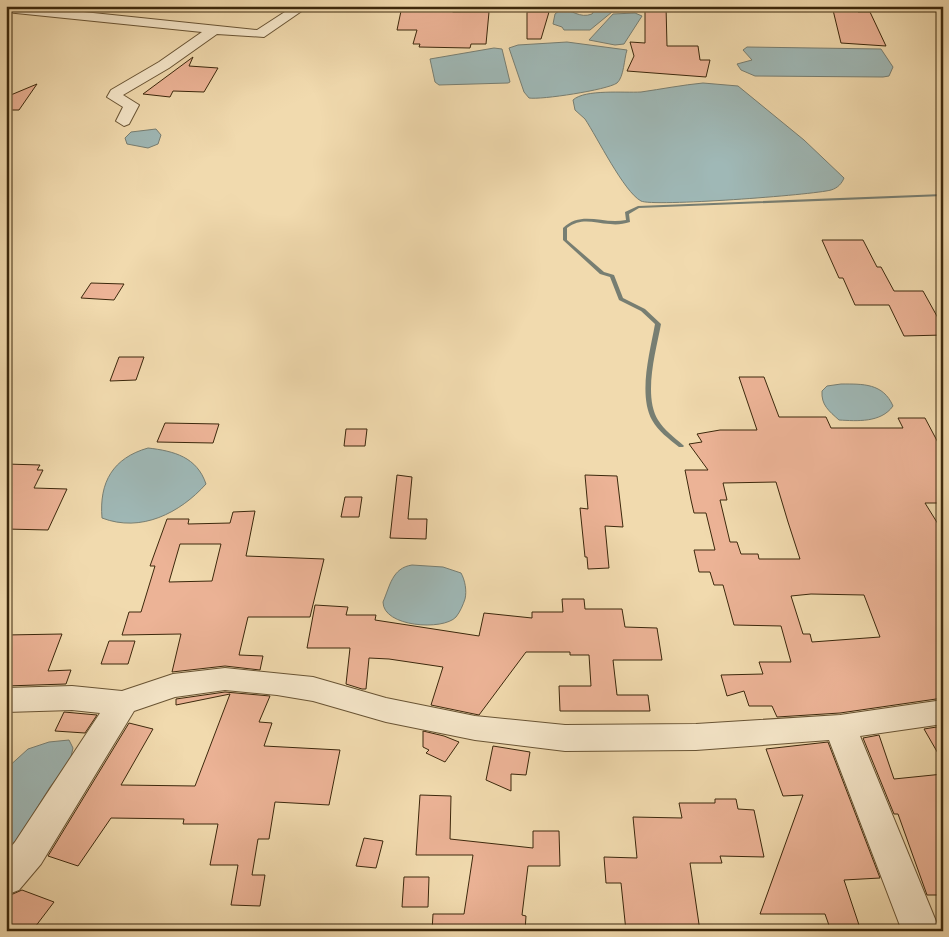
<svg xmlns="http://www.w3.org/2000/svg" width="949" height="937" viewBox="0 0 949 937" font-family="Vollkorn,serif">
	<rect width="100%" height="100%" fill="#f1daae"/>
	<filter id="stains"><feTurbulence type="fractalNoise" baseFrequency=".004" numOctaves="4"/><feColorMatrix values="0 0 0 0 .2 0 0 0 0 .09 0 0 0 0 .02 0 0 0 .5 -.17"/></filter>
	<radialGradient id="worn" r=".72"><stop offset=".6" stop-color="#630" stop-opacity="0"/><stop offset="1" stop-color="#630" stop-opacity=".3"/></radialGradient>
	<g fill="#9fb8b6" stroke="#777e72">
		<path d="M582,6H632V7L630,11L612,12L590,30H564L562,27L553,24L555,14L560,10C573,9 579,19 592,14L594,11Z"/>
		<path d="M635,13L642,16L624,44L615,45L589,40L613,14Z"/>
		<path d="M567,42L627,50C624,59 624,77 617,83C607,90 541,100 529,98L524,92L509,48L518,45Z"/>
		<path d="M747,47L881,49L893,67L889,76L883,77L755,76L741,70L737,64L752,60L743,50Z"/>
		<path d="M494,48L502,49L510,82L508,83L439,85L435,82L430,59Z"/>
		<path d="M703,83L738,86L804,140L844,178C842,183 838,188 831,190C813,195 652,207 641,201C624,192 597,137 585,119L575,110L573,100C585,89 624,93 641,92C662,89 682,85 703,83Z"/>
		<path d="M156,129L161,135L158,144L148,148L127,144L125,138L131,132Z"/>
		<path d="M841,384C863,384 883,383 893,406C881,423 857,421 839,420C829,411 821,405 822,391L827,386Z"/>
		<path d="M148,448C174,451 197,457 206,484C180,513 141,533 102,518C99,482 113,458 148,448Z"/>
		<path d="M412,565L443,567L461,573C465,580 467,591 465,599C463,605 460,612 456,617C443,631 383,627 383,602C390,586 392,568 412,565Z"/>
		<path d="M69,740L73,748L70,761L50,787L13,847L6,851V769L28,749L49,742Z"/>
	</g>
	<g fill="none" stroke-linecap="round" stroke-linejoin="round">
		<path fill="#777e72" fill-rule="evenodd" d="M943,194V196L639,208L629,214L630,222C623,224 617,225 610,224C593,223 582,217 567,228V240L604,272L614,275L623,298L645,309L661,324C656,351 643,395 658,420C664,430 674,437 683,445L684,446L683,447H679C669,439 658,431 652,420C638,394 650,352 655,324L641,311L619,300L610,277L600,274L563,240V228C582,210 603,225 626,220L625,212L638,206Z"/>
	</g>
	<g fill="#ecb396" stroke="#3c280c" fill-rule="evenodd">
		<path d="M406,6L446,8L453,12H489L486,44H471L470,48L419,47L420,44H413L417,30H397L401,11Z"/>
		<path d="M645,6H666L667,46H698L700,60H710L706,77L627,71L634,56L630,42L645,43Z"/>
		<path d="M832,6L856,7L858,12H870L886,46L841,43Z"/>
		<path d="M527,12H549L541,39H527Z"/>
		<path d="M193,57L189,66L218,68L204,92L173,91L170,97L143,94Z"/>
		<path d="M37,84L19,110H6V97Z"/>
		<path d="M822,240H863L877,267H881L894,291H923L943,327V335L904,336L889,305H855L843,278H839Z"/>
		<path d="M91,283L124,284L114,300L81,298Z"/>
		<path d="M119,357H144L136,380L110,381Z"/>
		<path d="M739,377H764L779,417H826L831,428H903L898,418H925L943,452V503H925L943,532V698L840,713L777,717L772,706H749L744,691L727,696L721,675L763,674L759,662H791L781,626L734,625L723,585H714L710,572H699L694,550H715L706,513H694L691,500L685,470H708L689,444L702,442L697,434L720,430H757ZM776,482L788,522L800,559H759L758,554H741L737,542H730L720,500H727L723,483ZM811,594L864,595L880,637L812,642L810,634H803L791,596Z"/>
		<path d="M165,423L219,424L213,443L157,442Z"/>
		<path d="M346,429H367L365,446H344Z"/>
		<path d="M6,464L40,465L37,470H43L34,488L67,489L48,530L6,529Z"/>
		<path d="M397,475L412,477L408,519H427L426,539L390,538Z"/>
		<path d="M585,475L617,476L623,527L605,526L609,568L588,569L587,557H585L580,508L588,509Z"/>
		<path d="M345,497H362L359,517H341Z"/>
		<path d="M255,511L246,556L324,559L310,617H248L239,655L263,656L260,670L225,666L172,672L181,634L122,635L129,612H141L155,566H150L167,519H189L188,524L230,523L233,512ZM180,544H221L212,581L169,582Z"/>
		<path d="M562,599H584L585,609H622L625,627L657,628L662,660H613L617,695H648L650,711H560L559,686H591L589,655H570V652H526L479,715L431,705L443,667L389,659L369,658L366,689H362L346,684L350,648H307L315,605L348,607L346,615H376L375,620L479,636L484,613L532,618V612H563Z"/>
		<path d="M62,634L48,671L71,670L66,684L6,686V635Z"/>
		<path d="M109,641H135L128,664H101Z"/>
		<path d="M225,692L270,696L259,722L272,723L264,746L340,750L329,805L275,802L269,839H258L252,875H265L260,906L231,905L238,865H210L218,824H183L184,819L111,818L78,866L48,856L129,723L153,729L121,785L195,786L230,694L176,705V699Z"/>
		<path d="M64,712L97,715L85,733L55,731Z"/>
		<path d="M943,726V762L924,729Z"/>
		<path d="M423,731L444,736L459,742L445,762L426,753L429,750L423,747Z"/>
		<path d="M879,735L894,779L943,774V895H927L898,814H894L863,738Z"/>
		<path d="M828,742L880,878L844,880L861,931H831L825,914H760L803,795L783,796L766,749Z"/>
		<path d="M493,746L530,752L526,775L511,774V791L486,780Z"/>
		<path d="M420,795L451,796L450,839L533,848V831H559L560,866H528L522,915L526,916L525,931H432L433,914H464L473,855H416Z"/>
		<path d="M715,799H736L738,809L754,810L764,857L720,856L722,863H690L700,931H626L621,883H606L604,857L637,858L633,817L682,818L679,803H715Z"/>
		<path d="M364,838L383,841L376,868L356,866Z"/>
		<path d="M404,877H429L428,907H402Z"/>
		<path d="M22,890L54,902L32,931H16L6,927V897Z"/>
	</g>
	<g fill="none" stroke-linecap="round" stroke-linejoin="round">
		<g stroke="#695434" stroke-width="2">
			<g id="minor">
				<path d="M6,6H26L257,30L294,6H309L264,37L217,34L169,68L123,95L139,105L129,124L124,126L116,121L123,107L107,97L111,90L159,62L202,32L6,12Z"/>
				<path d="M447,6H578L572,10H453Z"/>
				<path d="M934,6H943V11Z"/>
				<path d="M225,668L313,677L386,698L475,716L565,725L696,724L840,715L943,700V724L860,736L940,931H902L829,740L696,750L565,751L475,740L386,722L313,701L277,695L225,690L175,697L134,711L41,864L19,890L6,895V853L15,842L100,713L72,710L6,712V688L72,686L122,691L173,674Z"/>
			</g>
		</g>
		<use href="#minor" fill="#f6e7ca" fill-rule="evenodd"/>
	</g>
	<rect width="949" height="937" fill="none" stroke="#f1daae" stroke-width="25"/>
	<rect x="8" y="8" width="934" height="922" fill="none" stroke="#3c280c" stroke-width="2.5"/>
	<rect x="12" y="12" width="924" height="912" fill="none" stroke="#3c280c"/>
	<rect width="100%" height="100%" filter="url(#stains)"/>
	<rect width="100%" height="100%" fill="url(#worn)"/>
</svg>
